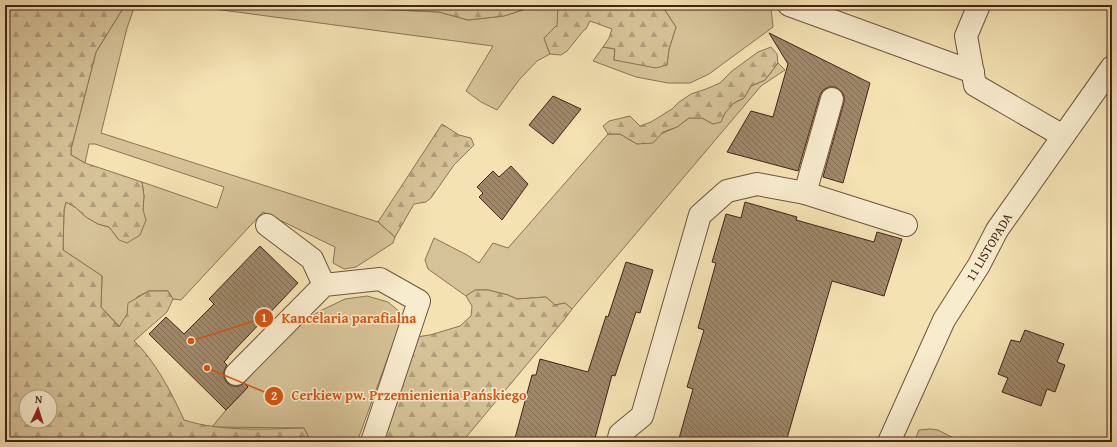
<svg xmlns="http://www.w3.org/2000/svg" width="1117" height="447" viewBox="0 0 1117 447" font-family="'Gentium Book Plus',serif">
	<defs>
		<pattern id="forest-firs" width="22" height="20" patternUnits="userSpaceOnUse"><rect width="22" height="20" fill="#d6c298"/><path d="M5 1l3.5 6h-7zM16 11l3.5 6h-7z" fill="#af9d7b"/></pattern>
		<pattern id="building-back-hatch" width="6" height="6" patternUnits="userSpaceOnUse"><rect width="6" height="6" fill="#9f8768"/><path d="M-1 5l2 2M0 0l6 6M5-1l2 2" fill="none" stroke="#836e55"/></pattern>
	</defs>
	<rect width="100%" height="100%" fill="#f4e2b3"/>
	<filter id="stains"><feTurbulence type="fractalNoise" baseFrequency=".005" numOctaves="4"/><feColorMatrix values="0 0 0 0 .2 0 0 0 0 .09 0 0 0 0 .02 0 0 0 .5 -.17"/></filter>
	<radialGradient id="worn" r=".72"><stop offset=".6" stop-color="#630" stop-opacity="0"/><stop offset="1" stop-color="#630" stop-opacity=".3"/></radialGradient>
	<g fill="#d6c298" stroke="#8c7357">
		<path d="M125,5H135L127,28L101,133L378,222L395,237L393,243L356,267L344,269L333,263L335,247L263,212L181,300L173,299L168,291H149L137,297L120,327L101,307L102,276L63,250L64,210L66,202L75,207L86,217L98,224L109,227L119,240L143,210L144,196L142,182L217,208L224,187L95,144H89L85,163L71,155V149L96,52Z"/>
		<path d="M184,5H321L328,7L439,12L468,20L504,16L538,5H558V25L544,38L550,54L537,61L519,80L497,110L481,102L466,91L493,46Z"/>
		<path d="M668,5H762L771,8L773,27L709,74L690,83H668L636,77L593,61L603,47L615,49L614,60L667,65L669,49L676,27L664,9Z"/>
		<path d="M778,63L785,70L761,86L572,309L565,303L555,305L546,297L517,299L508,295L488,290H475L466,296L428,269L425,260L434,238L467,255L479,263L493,243L508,248L608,134H620L637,144L677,127L689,118H702L713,124L734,103L744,98L751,86L765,80Z"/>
		<path d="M367,296L388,302L401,313L398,330L357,442H311L304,428L212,427L226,410L248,387L244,383L295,327L320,311L345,299Z"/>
		<path d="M930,429L938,430L961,442H914L919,430Z"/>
	</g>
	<g fill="url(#forest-firs)" stroke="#8c7357" fill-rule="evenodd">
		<path d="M5,5H125L96,52L71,149V155L85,163L142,182L144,196L143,210L146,220L140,235L127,243L119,240L109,227L98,224L86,217L75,207L66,202L64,210L63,250L102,276L101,307L119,327L127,314L128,303L149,291H168L173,299L167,312L134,341C154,359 173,395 184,420C222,432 264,429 304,428L311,442H5ZM26,397H50V421H26Z"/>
		<path d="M321,5H538L504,16L468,20L439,12L328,7Z"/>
		<path d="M558,5H668L664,9L676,27L669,49L667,65L656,68L614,60L615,49L603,47L609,38L612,29L590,21L586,29L584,30L567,51L561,55L550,54L544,38L557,25Z"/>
		<path d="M771,47L777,54L778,63L765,80L751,86L744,98L734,103L725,113L721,122L713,124L702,118H689L677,127L663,132L653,143L637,144L620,134H608L603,126L609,121L630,116L640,126L651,122L672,109L679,102L691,94L706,89L720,83L732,71L758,52Z"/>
		<path d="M442,124L459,135L471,138L474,145L454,165L431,198L426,202L414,204L395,237L378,222Z"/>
		<path d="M475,290H488L508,295L517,299L546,297L555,305L565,303L572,309L564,320L462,442H379L416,337L430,335L460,326L471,316L472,306L466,296Z"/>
	</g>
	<g fill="url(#building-back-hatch)" stroke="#432416">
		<path d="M769,33L870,83L843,183L823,177L844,102V96L841,91L835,87H829L823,90L820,95L798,171L727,152L751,111L773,117L788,64Z"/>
		<path d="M553,96L581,109L553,144L529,125Z"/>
		<path d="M511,166L528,184L502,220L479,197L483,193L477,187L493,171L499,177Z"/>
		<path d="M745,202L797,217L796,220L874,242L877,232L902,239L884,296L832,281L786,442H678L693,389L687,387L704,330L698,328L716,263L712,262L726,214L741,218Z"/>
		<path d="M260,246L298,283L228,357V358L224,362L227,365L224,371V377L227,383L233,386H239L244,383L248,387L226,410L149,334L166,317L184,334L214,304L209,299Z"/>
		<path d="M626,262L653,270L640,313L636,312L615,376L612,375L594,442H514L532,375H536L540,359L588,372L606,316L608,317Z"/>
		<path d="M1025,330L1064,344L1057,362L1065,365L1055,392L1047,389L1041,406L1002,392L1008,378L998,374L1011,340L1020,342Z"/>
	</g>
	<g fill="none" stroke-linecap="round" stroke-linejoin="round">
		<g stroke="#6f543d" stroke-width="24">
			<g id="minor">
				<path d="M789,5L973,72"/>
				<path d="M979,5L966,36L975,85L1063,136"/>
				<path d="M805,193L832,99"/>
				<path d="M267,225L312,259L324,285"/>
				<path d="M236,374L324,285L380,279L419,301L372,442"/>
				<path d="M618,442L620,434L642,416L700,215L727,191L757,184L805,193L906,225"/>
				<path d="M889,442L944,320L979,265L997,230L1112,67"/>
			</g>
		</g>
		<use href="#minor" stroke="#f8ecce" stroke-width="22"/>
	</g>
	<g text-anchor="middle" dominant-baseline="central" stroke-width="3" stroke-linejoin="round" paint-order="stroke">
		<g font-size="13" fill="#432416" stroke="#f8ecce">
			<text transform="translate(989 247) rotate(-59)">11 LISTOPADA</text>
		</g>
	</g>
	<path fill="none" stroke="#d8540d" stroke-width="1.5" d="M191 341L264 318M207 368L274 396"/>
	<g fill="#d8540d" stroke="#f8ecce" stroke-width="1.5">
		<circle cx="191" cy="341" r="4"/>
		<circle cx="207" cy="368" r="4"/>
		<circle cx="264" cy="318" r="10"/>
		<circle cx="274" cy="396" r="10"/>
	</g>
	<g font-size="12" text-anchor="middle" font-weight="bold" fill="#fff">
		<text x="264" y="322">1</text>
		<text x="274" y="400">2</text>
	</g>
	<g font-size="14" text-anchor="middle" font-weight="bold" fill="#d8540d" stroke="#f8ecce" stroke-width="3" stroke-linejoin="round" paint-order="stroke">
		<text x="349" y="323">Kancelaria parafialna</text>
		<text x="409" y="400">Cerkiew pw. Przemienienia Pańskiego</text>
	</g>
	<rect width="1117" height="447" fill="none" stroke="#f4e2b3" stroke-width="20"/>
	<rect x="6" y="6" width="1105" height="435" fill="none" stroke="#432416" stroke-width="2"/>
	<rect x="10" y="10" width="1097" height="427" fill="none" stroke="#432416"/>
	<g transform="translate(38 409) rotate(4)"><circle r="19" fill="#f8ecce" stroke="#b09c84"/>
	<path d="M0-3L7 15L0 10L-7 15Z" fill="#8f2418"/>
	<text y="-6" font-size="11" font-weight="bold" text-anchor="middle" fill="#432416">N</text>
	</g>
	<rect width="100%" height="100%" filter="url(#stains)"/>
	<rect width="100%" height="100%" fill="url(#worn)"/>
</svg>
